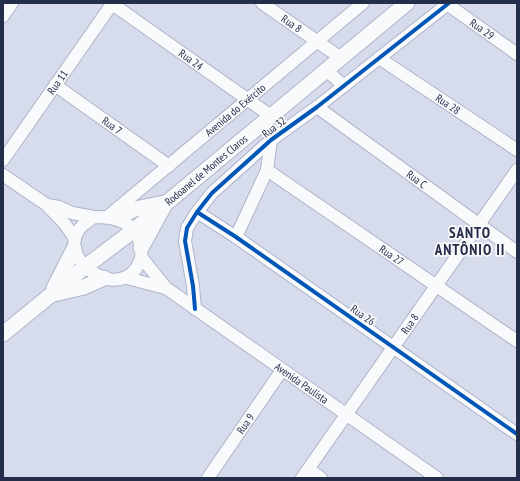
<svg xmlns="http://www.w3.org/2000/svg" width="520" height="481" viewBox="0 0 520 481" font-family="'PT Sans Narrow',sans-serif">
	<rect width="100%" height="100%" fill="#d7dced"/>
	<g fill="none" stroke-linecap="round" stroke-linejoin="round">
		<g stroke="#aeb4c9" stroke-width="14">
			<g id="minor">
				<path id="s1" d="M111,3L271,116"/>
				<path id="s2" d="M262,3L341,58"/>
				<path id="s3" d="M447,4L517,54"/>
				<path d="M3,16L12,3"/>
				<path id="s4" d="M379,58L517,150"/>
				<path d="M326,70L344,86"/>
				<path id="s5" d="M55,85L169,166"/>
				<path id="s6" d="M317,107L517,252"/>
				<path id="s7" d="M3,160L112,4"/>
				<path id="s8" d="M267,170L517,341"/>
				<path d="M3,175L47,205L65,224L75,239"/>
				<path d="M47,205L59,207L72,213L94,217"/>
				<path d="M197,212L236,237L517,434"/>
				<path d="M94,217C115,217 134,221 140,243C141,249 143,255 140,261C122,307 51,257 82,226C85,223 90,220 94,217Z"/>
				<path id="s9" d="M107,217L363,3"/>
				<path d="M236,237L267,170L271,140"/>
				<path id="s10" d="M142,258L166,288L437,478"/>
				<path d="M127,278L165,288"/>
				<path d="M195,309L193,286L185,241L187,228L197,212L212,193L271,140L317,107L449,3"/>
				<path d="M309,469L321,478"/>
				<path id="s11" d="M208,478L282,370"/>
				<path id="s12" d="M302,478L517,170"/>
			</g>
		</g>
		<g stroke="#aeb4c9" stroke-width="17">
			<g id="major">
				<path d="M117,218L135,209L164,203"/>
				<path d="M141,248L163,208"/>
				<path d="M54,288L74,249"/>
				<path d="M54,294L84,287L104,278"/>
				<path id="s13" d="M3,334L85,267L134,230L407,3"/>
			</g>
		</g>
		<use href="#minor" stroke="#f9fafc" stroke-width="12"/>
		<use href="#major" stroke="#f9fafc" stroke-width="15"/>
		<g stroke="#fafafa" stroke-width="6">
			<g id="cycleway">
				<path d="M197,212L236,237L517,434"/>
				<path d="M195,309L193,286L185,241L187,228L197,212L212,193L271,140L317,107L449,3"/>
			</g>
		</g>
		<use href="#cycleway" stroke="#0057b8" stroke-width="4"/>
	</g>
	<g text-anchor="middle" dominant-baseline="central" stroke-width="3.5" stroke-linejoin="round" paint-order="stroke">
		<g font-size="11" fill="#242d4a" stroke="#fafafa">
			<text stroke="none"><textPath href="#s2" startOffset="36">Rua 8</textPath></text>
			<text stroke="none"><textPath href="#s3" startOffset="43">Rua 29</textPath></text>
			<text stroke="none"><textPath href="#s1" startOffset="98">Rua 24</textPath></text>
			<text stroke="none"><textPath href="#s7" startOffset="95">Rua 11</textPath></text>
			<text stroke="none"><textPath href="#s4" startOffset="83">Rua 28</textPath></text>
			<text stroke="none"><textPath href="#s9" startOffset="167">Avenida do Exército</textPath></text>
			<text stroke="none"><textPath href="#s5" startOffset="70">Rua 7</textPath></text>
			<text transform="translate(274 127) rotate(-37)">Rua 32</text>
			<text stroke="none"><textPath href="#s13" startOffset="261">Rodoanel de Montes Claros</textPath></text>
			<text stroke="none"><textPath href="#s6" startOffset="123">Rua C</textPath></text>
			<text stroke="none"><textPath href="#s8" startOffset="151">Rua 27</textPath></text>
			<text transform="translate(363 315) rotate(35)">Rua 26</text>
			<text stroke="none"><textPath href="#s12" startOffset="188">Rua 8</textPath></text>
			<text stroke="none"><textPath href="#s10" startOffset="204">Avenida Paulista</textPath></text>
			<text stroke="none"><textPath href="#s11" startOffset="66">Rua 9</textPath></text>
		</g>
		<g font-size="15" font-weight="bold" letter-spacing="1" fill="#242d4a" stroke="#fafafa">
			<text x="470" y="232">SANTO<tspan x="470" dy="17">ANTÔNIO II</tspan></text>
		</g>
	</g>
	<rect width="520" height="481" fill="none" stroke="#242d4a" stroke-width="8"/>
</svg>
